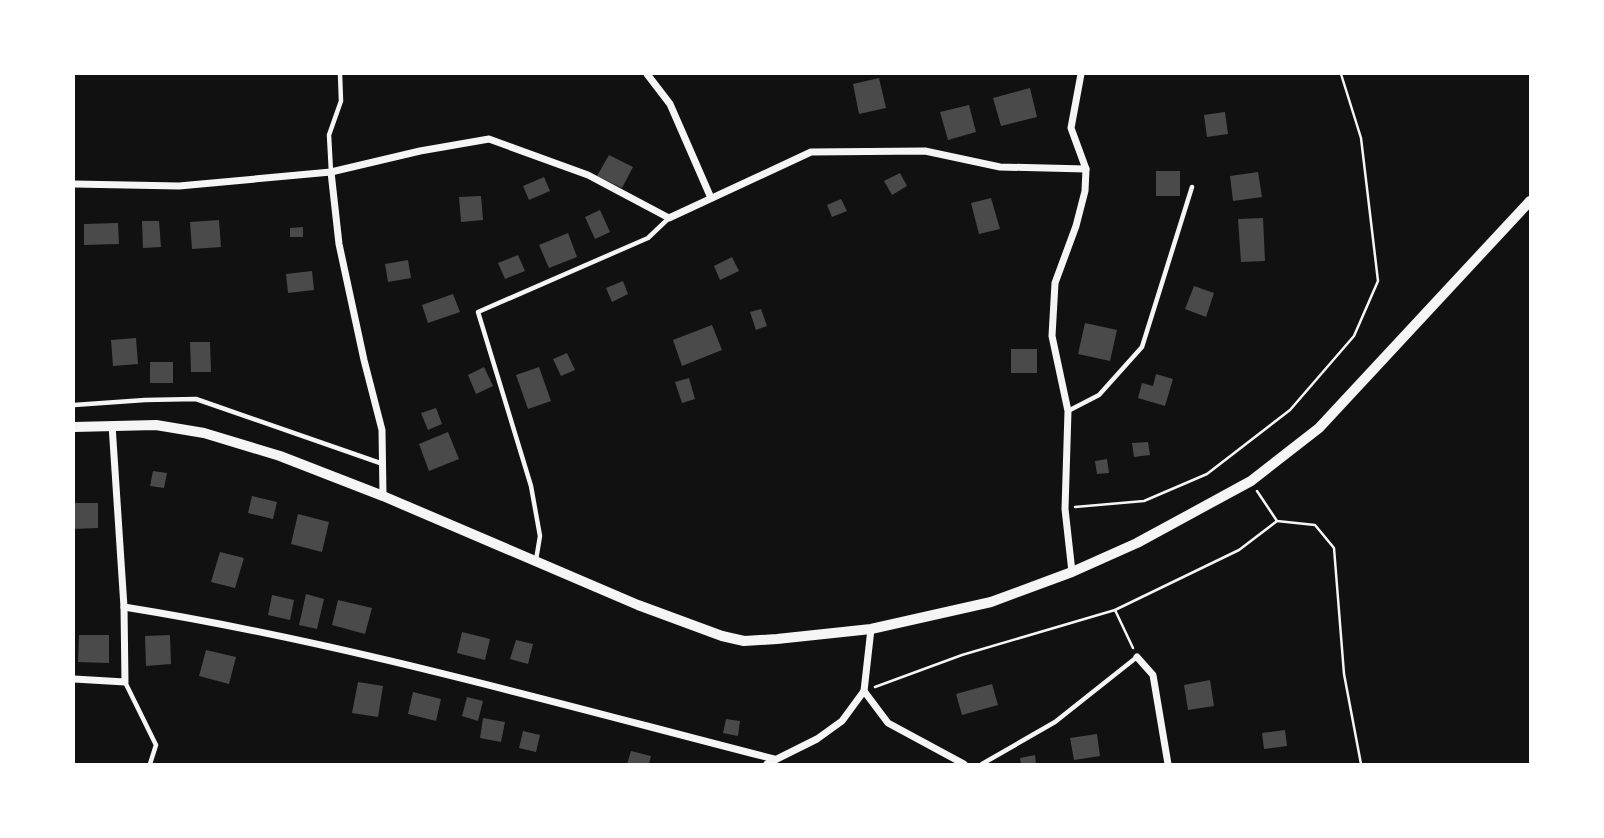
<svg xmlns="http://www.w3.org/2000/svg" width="1604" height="838" viewBox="0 0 1604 838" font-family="'Open Sans',sans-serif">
	<rect width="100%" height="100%" fill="#111"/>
	<g fill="#4a4a4a">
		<path d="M879,78L886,108L859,114L853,84Z"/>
		<path d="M1030,88L1037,117L1001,126L993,98Z"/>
		<path d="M969,105L976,132L948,140L940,112Z"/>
		<path d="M1225,112L1228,134L1207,137L1204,115Z"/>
		<path d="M609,155L633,167L622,188L597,176Z"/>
		<rect x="1156" y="171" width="24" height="25"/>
		<path d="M1258,172L1262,197L1233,201L1230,176Z"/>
		<path d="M900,173L907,186L892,195L884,181Z"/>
		<path d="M544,177L550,191L529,200L523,186Z"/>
		<path d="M481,196L483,220L461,222L459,197Z"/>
		<path d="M991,198L1000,229L979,234L971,203Z"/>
		<path d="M841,199L847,211L832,217L827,205Z"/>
		<path d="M600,210L610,232L595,239L585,217Z"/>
		<path d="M1263,218L1265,261L1241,262L1238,219Z"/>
		<path d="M219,220L221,247L192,249L190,222Z"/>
		<path d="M142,221H159L161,247L143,248Z"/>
		<path d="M118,223L119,244L84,245V224Z"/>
		<path d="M303,227V237H290V228Z"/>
		<path d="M568,233L577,257L549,268L539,245Z"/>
		<path d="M518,255L525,271L505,279L498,263Z"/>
		<path d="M732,257L739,271L720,280L714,266Z"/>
		<path d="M408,260L411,278L388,282L385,264Z"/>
		<path d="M312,271L314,290L288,293L286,274Z"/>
		<path d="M623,281L628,294L612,302L606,288Z"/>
		<path d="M1194,286L1214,293L1206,317L1185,309Z"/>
		<path d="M453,294L460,312L428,323L422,305Z"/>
		<path d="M761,309L767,326L756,330L750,312Z"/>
		<path d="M1085,323L1117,330L1110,361L1078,354Z"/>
		<path d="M712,325L722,350L682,366L673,340Z"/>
		<path d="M136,338L138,364L113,366L111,340Z"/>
		<path d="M190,342H210L211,372H191Z"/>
		<rect x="1011" y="349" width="26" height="24"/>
		<path d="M567,353L575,370L561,376L553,359Z"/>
		<rect x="150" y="362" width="23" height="21"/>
		<path d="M484,367L493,386L476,394L468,375Z"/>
		<path d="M539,367L551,401L528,409L516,375Z"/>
		<path d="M1156,374L1173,379L1165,406L1138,398L1142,383L1153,386Z"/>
		<path d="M689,378L695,399L682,403L675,382Z"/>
		<path d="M436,408L442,424L428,430L421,413Z"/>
		<path d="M448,432L459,459L429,471L419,444Z"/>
		<path d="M1148,442L1150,455L1134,457L1132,443Z"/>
		<path d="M1107,459L1109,473L1097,474L1095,461Z"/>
		<path d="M153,471L167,473L164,488L150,486Z"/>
		<path d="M252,496L277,502L273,519L248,513Z"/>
		<path d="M74,503H98V528L74,529Z"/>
		<path d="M298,514L329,522L322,552L291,544Z"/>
		<path d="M220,552L244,558L235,588L211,582Z"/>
		<path d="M306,594L324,599L317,629L299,625Z"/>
		<path d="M272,595L294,600L290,620L268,615Z"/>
		<path d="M338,600L372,608L365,634L332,625Z"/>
		<path d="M462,632L490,639L485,660L457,653Z"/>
		<path d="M79,635H109V663L78,662Z"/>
		<path d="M170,635L171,664L146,666L145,636Z"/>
		<path d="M516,640L533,644L528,664L510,659Z"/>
		<path d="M206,650L236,657L229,684L199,676Z"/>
		<path d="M1210,680L1214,706L1188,710L1184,685Z"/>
		<path d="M358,682L383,686L378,717L352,713Z"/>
		<path d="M992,684L998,705L962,715L956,694Z"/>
		<path d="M413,692L441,699L436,721L408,714Z"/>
		<path d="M467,697L483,701L478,721L462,716Z"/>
		<path d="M483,718L505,722L501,742L480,738Z"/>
		<path d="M726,719L740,721L738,736L723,733Z"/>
		<path d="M1285,730L1287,746L1264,749L1262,733Z"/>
		<path d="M523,731L540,735L536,752L519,748Z"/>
		<path d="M1097,734L1100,756L1074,760L1070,738Z"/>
		<path d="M631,751L651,756L649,764H627Z"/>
		<path d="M1035,755L1036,764H1021L1020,758Z"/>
	</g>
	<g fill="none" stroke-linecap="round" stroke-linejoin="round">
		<g stroke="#f5f5f5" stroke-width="2.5">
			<path d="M1257,491L1277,521L1315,525L1334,548L1344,674L1361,764"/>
			<path d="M1075,507L1144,501L1207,474L1290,410L1354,336L1378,281L1361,138L1341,74"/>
			<path d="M1115,610L1133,648"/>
			<path d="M875,687L962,655L1115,610L1239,550L1277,521"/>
		</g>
		<g stroke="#f5f5f5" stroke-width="4.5">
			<path d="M331,172L329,135L341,101L340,74"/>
			<path d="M74,405L145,400L196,399L383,464"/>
			<path d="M1068,411L1099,395L1142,347L1192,187"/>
			<path d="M536,560L540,536L531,486L478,312L648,238L669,218"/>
			<path d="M125,682L156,745L150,764"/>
			<path d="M982,764L1055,722L1137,657"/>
		</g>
		<g stroke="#f5f5f5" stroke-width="7">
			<path d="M647,74L670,104L711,198"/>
			<path d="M331,172L339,244L364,360L382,430L383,496"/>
			<path d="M74,184L179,186L331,172L420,151L489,139L588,175L669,218L811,152L925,151L1000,167L1086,169"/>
			<path d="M1072,572L1065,509L1068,411L1052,336L1055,283L1076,226L1085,191L1086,169L1071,128L1081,74"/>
			<path d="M124,607C343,642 559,704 774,759"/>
			<path d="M1137,657L1153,675L1168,764"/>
			<path d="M74,679L125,682L124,607L112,425"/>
			<path d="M864,691L888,723L964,764"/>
			<path d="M767,764L817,739L842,721L864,691L871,629"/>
		</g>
		<path stroke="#f5f5f5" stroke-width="10" d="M74,427L156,425L204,433L280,456L383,496L638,605L722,636L744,641L777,639L871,629L991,602L1072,572L1137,543L1251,481L1319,428L1530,201"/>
	</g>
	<rect width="1604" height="838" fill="none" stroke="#ffffff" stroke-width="150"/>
</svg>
